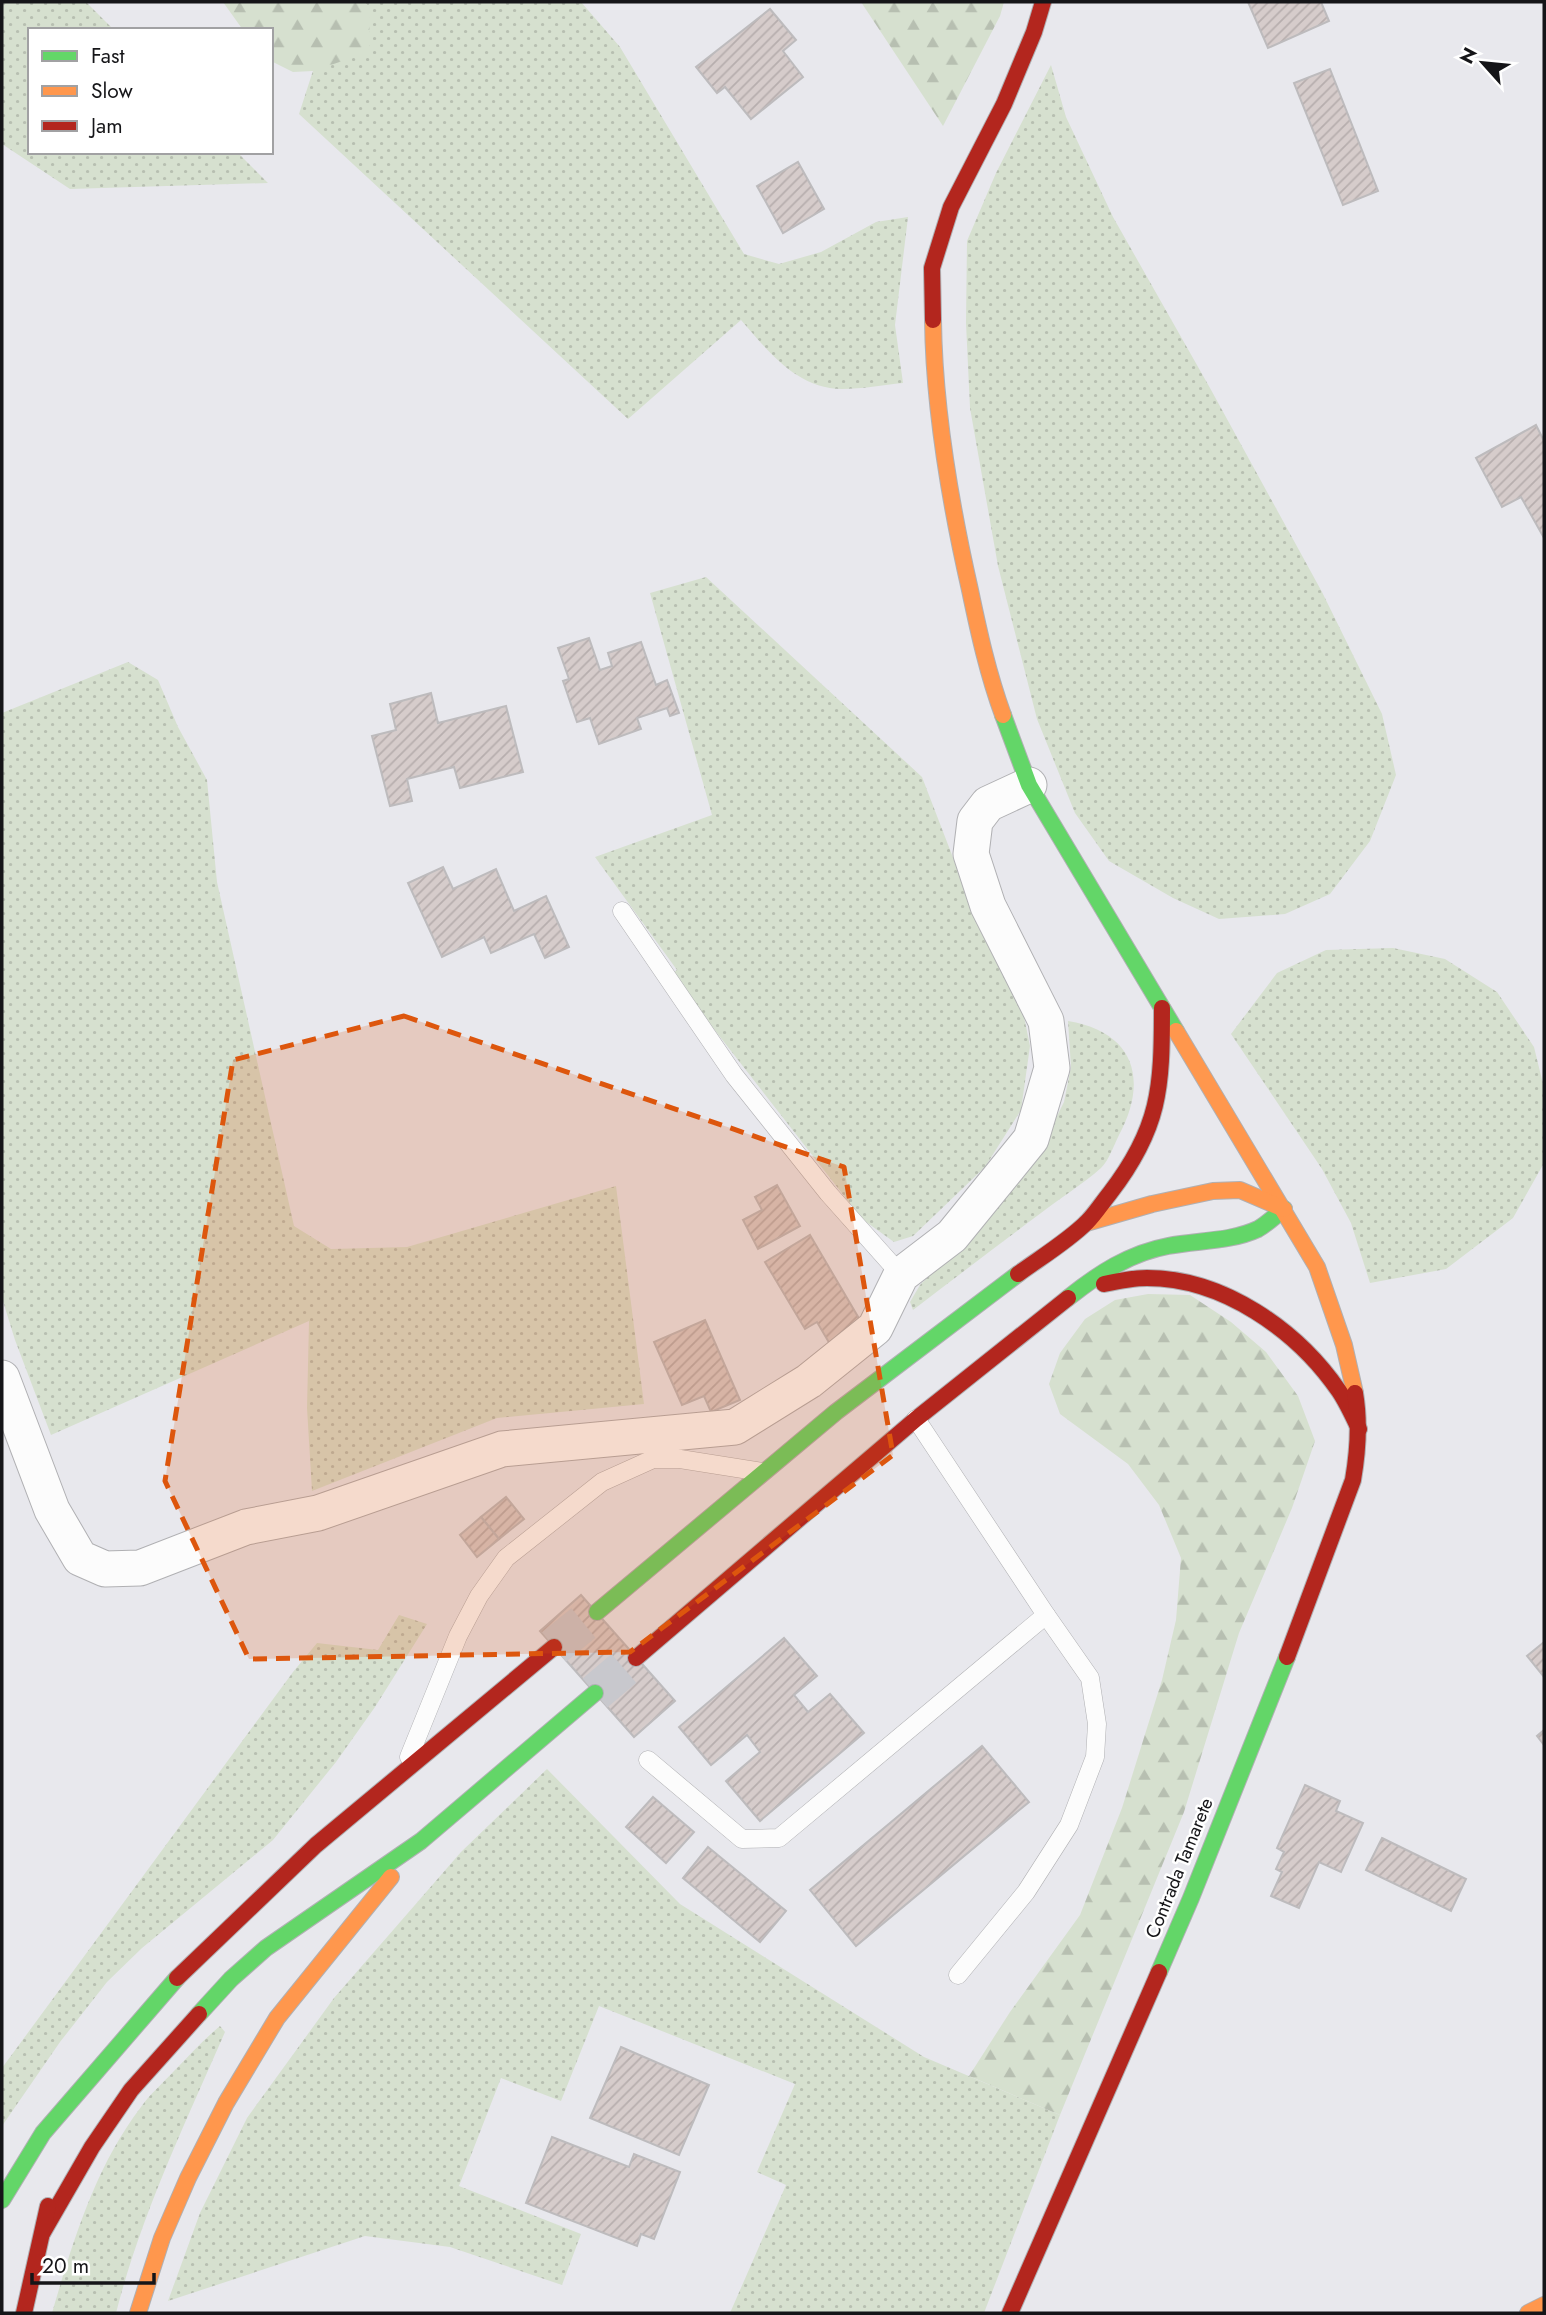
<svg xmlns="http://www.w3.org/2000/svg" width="1546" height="2315" viewBox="0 0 1546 2315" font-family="Jost,sans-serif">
	<defs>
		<pattern id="grass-dots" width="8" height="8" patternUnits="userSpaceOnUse" patternTransform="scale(1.75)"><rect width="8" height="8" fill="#d6e0cf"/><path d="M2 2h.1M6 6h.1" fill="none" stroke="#b7bfb1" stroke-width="1.8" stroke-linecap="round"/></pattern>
		<pattern id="forest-firs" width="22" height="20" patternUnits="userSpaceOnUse" patternTransform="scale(1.75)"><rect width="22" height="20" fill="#d6e0cf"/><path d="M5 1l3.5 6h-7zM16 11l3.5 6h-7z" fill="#b7bfb1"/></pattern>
		<pattern id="building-hatch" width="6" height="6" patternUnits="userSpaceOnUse" patternTransform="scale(1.75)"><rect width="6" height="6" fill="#d6cccb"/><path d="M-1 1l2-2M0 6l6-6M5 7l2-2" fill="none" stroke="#b7aeae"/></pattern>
	</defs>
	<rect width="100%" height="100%" fill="#e8e8ed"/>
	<g fill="url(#grass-dots)">
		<path d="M2,2H86L114,30H30V152H237L268,183L70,189L2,144Z"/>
		<path d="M333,2H581L620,47L744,254L779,264L821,252L876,222L908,217L895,325L903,383C883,385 862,389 842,389C797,389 768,351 741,320L628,419L299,114L321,46Z"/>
		<path d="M1051,65L1066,117L1113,217L1210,388L1322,592L1382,714L1396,775L1370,841L1330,894L1285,914L1219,919L1173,898L1109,861L1075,813L1037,719L998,566L970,408L966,323L967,241L996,173Z"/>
		<path d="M706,577L922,777L957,868L1021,1002L1030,1046L1021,1110L985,1167L913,1236L894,1242L862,1219L671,974L677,970L595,857L712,815L650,593Z"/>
		<path d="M128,662L158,680L178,727L207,780L217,882L294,1226L331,1249L407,1247L616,1186L644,1404L497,1418L312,1491L307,1408L309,1321L51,1435L15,1340L2,1298V713Z"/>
		<path d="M1393,948L1445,959L1497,992L1534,1047L1544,1088V1163L1513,1218L1446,1269L1370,1283L1351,1223L1322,1169L1231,1034L1277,973L1326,950Z"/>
		<path d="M1068,1021C1134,1032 1149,1079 1119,1135C1114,1145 1109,1160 1101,1168C1083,1184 1060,1198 1041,1213C998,1245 955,1278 913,1310L910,1302L920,1285L964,1240L1039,1152L1064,1102L1071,1067Z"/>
		<path d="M399,1615L427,1624L375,1707L336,1762L273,1840L142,1948L107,1982L60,2042L2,2126V2068L293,1672L317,1643L378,1650Z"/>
		<path d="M547,1769L680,1904L924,2057L1060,2115L984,2313H730L786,2185L757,2172L795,2084L599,2006L561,2101L501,2078L459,2186L581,2234L562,2285L450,2247L365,2236L168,2301L200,2213L247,2118L334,1998L461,1852Z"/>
		<path d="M220,2026L225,2032C185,2124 141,2215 116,2313H52C73,2241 95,2167 141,2107C150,2094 163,2083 174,2071C189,2056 203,2040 220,2026Z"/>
	</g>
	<g fill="url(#forest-firs)">
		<path d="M223,2H365L370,8L369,47L363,54L313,71L293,72L271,61V30H243Z"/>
		<path d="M861,2H1004L1000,16L943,126Z"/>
		<path d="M1148,1294L1190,1295L1231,1322L1266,1352L1298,1396L1315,1441L1292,1508L1239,1633L1184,1812L1060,2115L969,2076L1010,2012L1080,1915L1122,1808L1162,1680L1176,1620L1181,1558L1159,1505L1128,1464L1060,1414L1049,1384L1060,1353L1085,1319L1115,1300Z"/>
	</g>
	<g fill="url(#building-hatch)" stroke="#bdbbbd" stroke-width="2">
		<path d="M1248,2H1321L1329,21L1268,48Z"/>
		<path d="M770,9L796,40L783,51L803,77L751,119L725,87L717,93L696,67Z"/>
		<path d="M1330,69L1378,191L1343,205L1294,83Z"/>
		<path d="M798,162L824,209L783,233L757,186Z"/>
		<path d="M1536,425L1544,441V538L1521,497L1502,507L1476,458Z"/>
		<path d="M589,638L600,670L612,666L608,653L641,642L656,685L667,680L679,713L670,716L667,708L637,718L641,729L599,744L590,718L577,722L563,681L569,679L558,648Z"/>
		<path d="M431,693L438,723L506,706L523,772L460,788L454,767L407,779L412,801L390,806L372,736L396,730L390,704Z"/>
		<path d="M443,867L453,889L496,869L514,911L546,896L569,947L545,958L534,934L491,953L484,937L442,957L408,883Z"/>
		<path d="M777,1185L800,1226L758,1249L743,1220L762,1210L755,1197Z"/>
		<path d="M810,1235L864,1327L831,1346L817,1322L805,1329L765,1262Z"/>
		<path d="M705,1320L740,1400L711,1412L704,1396L682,1405L654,1342Z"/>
		<path d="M506,1497L524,1519L499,1539L481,1517Z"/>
		<path d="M481,1517L499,1539L477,1557L460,1535Z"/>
		<path d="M581,1595L675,1701L634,1737L540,1631Z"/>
		<path d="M784,1638L817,1676L794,1695L808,1712L830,1694L864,1733L760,1821L726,1781L760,1752L747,1735L711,1765L679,1727Z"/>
		<path d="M1544,1642V1677L1527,1656Z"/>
		<path d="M1544,1730V1745L1537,1736Z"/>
		<path d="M982,1746L1029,1802L856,1946L810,1890Z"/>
		<path d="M1305,1785L1340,1801L1336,1811L1363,1823L1341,1872L1319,1862L1299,1908L1271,1896L1282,1872L1276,1869L1284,1852L1277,1848Z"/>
		<path d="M653,1797L694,1832L666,1863L626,1827Z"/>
		<path d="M1382,1838L1466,1879L1451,1911L1366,1870Z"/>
		<path d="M708,1847L786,1911L760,1942L683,1878Z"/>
		<path d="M621,2047L709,2085L679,2155L590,2118Z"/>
		<path d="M552,2137L629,2167L634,2154L680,2172L654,2239L641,2234L637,2246L526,2203Z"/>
	</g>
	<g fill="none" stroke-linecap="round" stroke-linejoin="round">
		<g stroke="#c8c8cd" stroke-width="38" stroke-dasharray="38 19" stroke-linecap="butt">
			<path d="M554,1647L597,1612"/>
			<path d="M595,1693L636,1658"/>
		</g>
		<g stroke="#b0b0b3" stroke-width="19">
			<g id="lane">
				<path d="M622,911L734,1075L828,1193L901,1275"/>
				<path d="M409,1757L458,1636L479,1596L506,1558L602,1482L653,1459H680L762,1472"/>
				<path d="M648,1760L742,1839L779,1838L1046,1615L916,1419"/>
				<path d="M958,1975L1026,1892L1069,1825L1095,1757L1097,1724L1090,1678L1046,1615"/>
			</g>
		</g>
		<g stroke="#b0b0b3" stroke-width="37">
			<path id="street" d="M2,1378L52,1510L80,1558L105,1569L140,1568L246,1527L318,1513L502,1449L735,1427L809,1381L875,1328L901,1275L952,1236L1031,1139L1052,1068L1046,1021L988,906L971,854L975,821L988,804L1029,785"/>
		</g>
		<g stroke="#b0b0b3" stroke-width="18">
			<g id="fast">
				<path d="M1003,715L1029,785L1176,1031"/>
				<path d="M1068,1298C1098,1274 1130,1253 1168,1246C1198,1240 1230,1242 1258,1229C1267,1224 1276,1215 1284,1209"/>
				<path d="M597,1612L836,1412L1018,1274"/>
				<path d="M1159,1972L1191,1898L1287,1657"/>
				<path d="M199,2014L231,1979L266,1948L421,1841L595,1693"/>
				<path d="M2,2200L43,2133L177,1978"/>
			</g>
		</g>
		<g stroke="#b0b0b3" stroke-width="18">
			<g id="slow">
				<path d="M933,320C934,410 950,502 970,590C979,633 988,674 1003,715"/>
				<path d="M1176,1031L1317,1267L1344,1345L1355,1393"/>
				<path d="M1086,1223L1152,1204L1213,1191L1240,1190L1284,1209"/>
				<path d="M138,2313L162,2238L188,2178L226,2103L277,2018L391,1877"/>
				<path d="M1528,2313L1544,2305"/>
			</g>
		</g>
		<g stroke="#b0b0b3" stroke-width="18">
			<g id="jam">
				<path d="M933,320L932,268L951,207L1004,104L1034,32L1043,2"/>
				<path d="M1018,1274C1040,1258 1068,1241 1087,1222C1095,1214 1102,1203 1110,1193C1160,1128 1162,1088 1162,1008"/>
				<path d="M1104,1284C1118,1281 1132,1278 1147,1278C1223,1278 1297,1330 1339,1391C1347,1403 1353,1416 1359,1429"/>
				<path d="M1287,1657L1353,1480C1358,1451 1360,1422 1355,1393"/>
				<path d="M636,1658L916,1419L1068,1298"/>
				<path d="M177,1978L316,1845L554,1647"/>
				<path d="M43,2232L92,2147L131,2090L199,2014"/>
				<path d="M24,2313L48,2206"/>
				<path d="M1010,2313L1159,1972"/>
			</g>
		</g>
		<use href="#lane" stroke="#fcfcfc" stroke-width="18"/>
		<use href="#street" stroke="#fcfcfc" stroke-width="35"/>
		<use href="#fast" stroke="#63d668" stroke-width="16"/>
		<use href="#slow" stroke="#ff974d" stroke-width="16"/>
		<use href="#jam" stroke="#b3261e" stroke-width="16"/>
	</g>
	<path fill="#dd560d" fill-opacity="0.2" stroke="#dd560d" stroke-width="5" stroke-dasharray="14 9" stroke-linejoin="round" d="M404,1016L844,1167L893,1455L630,1652L249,1659L165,1481L233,1060Z"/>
	<g text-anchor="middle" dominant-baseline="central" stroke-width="5" stroke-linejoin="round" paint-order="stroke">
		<g font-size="19" fill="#151518" stroke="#fff">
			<text transform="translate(1179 1868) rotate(-68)">Contrada Tamarete</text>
		</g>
	</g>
	<rect width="1546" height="2315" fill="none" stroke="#151518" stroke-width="7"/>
	<rect x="28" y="28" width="245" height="126" fill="#ffffff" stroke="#a1a1a3" stroke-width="2"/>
	<rect x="42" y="51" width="35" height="10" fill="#63d668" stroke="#a1a1a3" stroke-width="2"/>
	<text x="91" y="63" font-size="21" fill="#151518">Fast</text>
	<rect x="42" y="86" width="35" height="10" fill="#ff974d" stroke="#a1a1a3" stroke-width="2"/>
	<text x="91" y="98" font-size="21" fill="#151518">Slow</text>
	<rect x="42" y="121" width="35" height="10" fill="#b3261e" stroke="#a1a1a3" stroke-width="2"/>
	<text x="91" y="133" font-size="21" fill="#151518">Jam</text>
	<g transform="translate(1483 63) rotate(297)" stroke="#ffffff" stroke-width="5" paint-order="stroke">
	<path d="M0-5L12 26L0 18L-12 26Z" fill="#151518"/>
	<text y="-10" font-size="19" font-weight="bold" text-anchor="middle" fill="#151518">N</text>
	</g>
	<path d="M32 2273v10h122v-10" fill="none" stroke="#151518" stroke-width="3.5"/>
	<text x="42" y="2273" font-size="21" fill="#151518" stroke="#ffffff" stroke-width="5" paint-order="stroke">20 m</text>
</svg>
